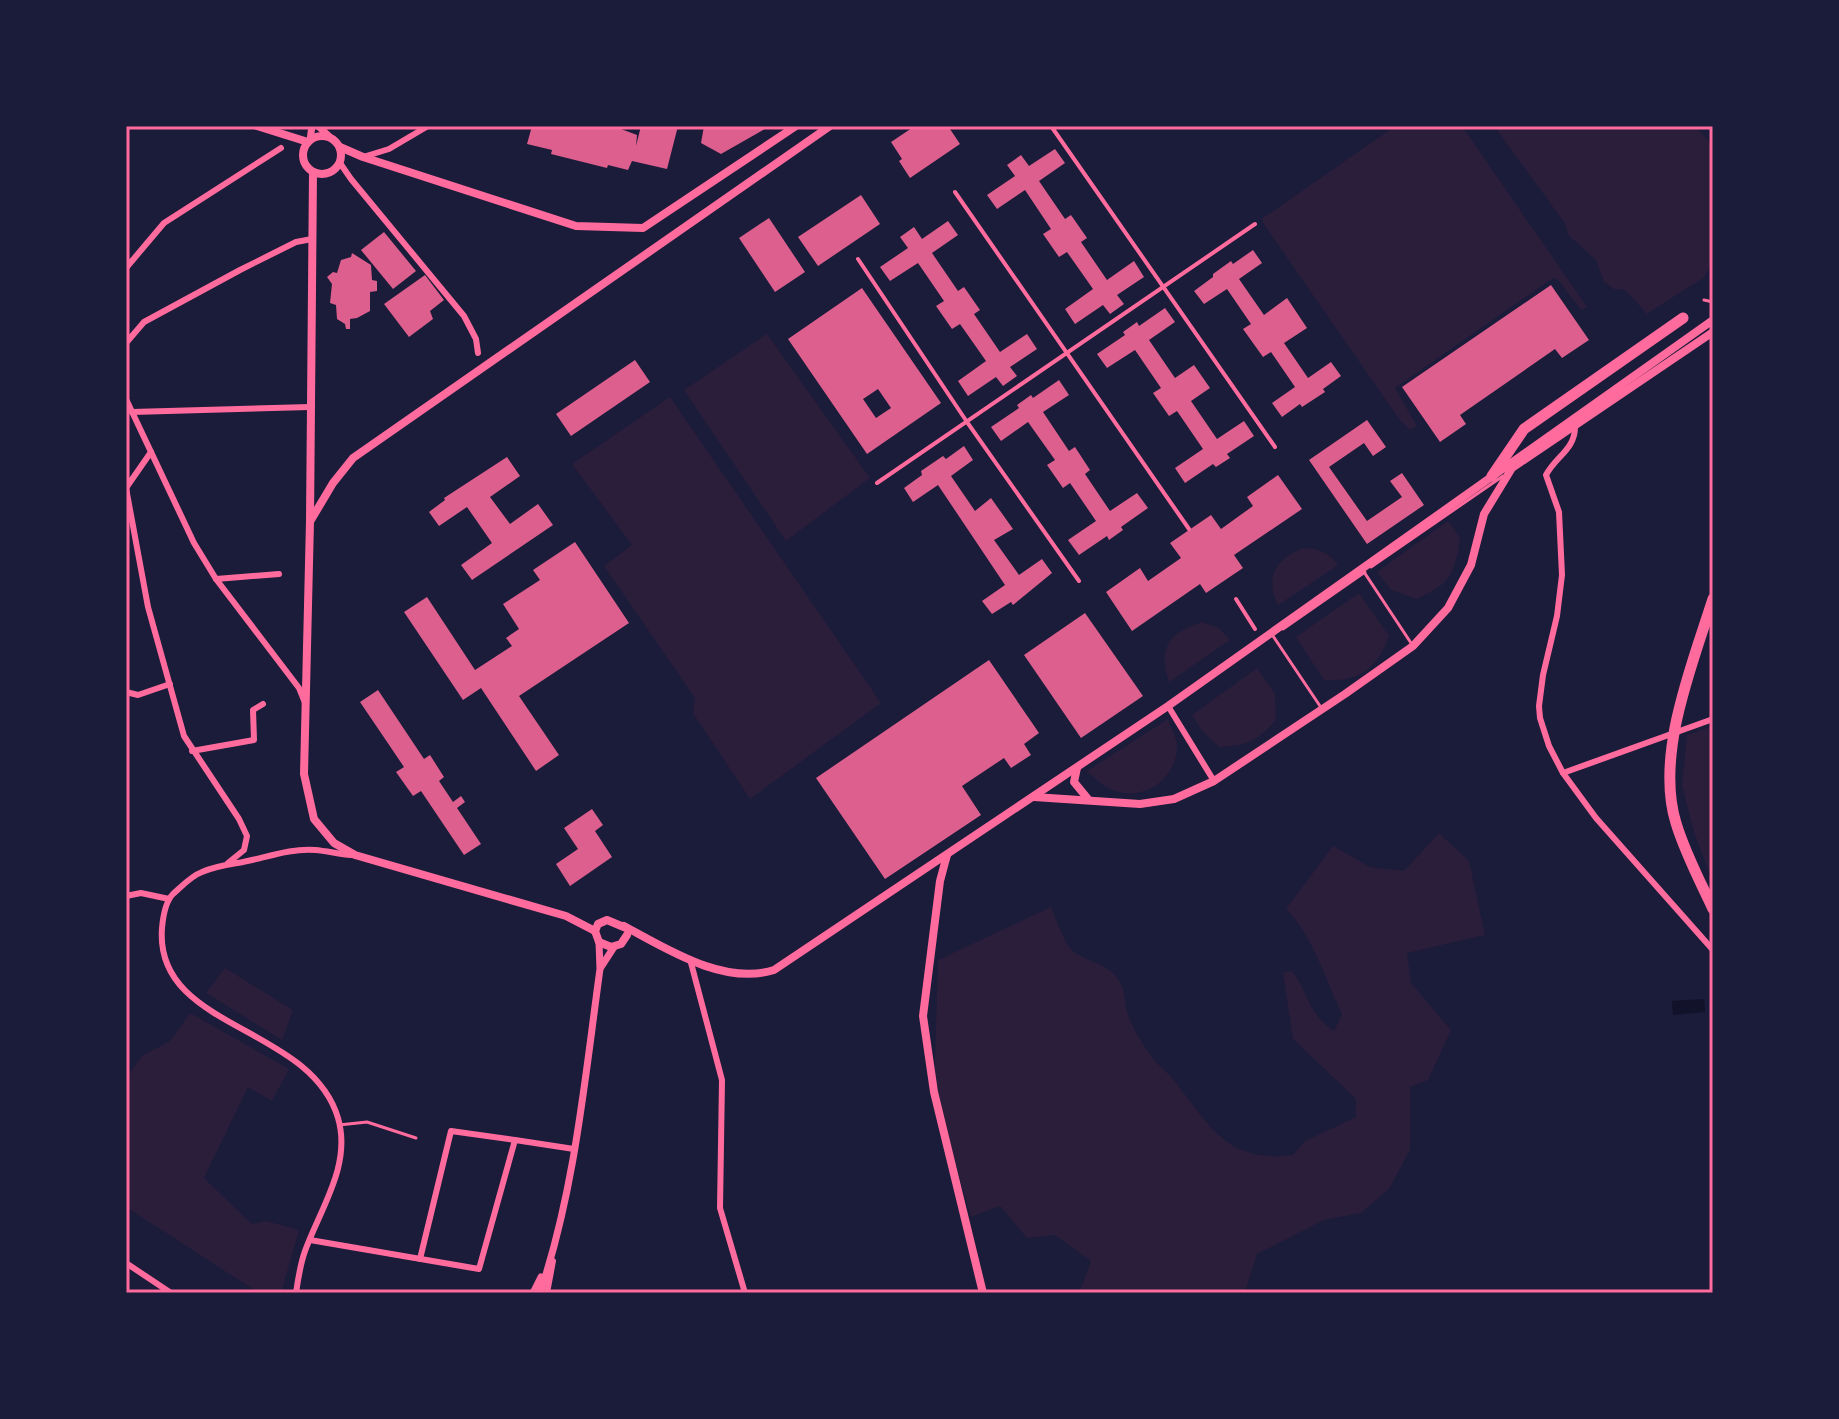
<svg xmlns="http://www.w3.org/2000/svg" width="1839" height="1419" viewBox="0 0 1839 1419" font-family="'Times New Roman',serif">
	<rect width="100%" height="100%" fill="#1b1b3a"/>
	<g fill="#2a1e3b">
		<path d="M1390,126H1462L1587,307L1581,310L1558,280L1553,278L1395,388L1417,426L1410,430L1399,419L1263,223V218L1391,129Z"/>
		<path d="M1494,126H1694L1713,145V263L1703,278L1648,313L1649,316L1625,290L1614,289L1604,282L1596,260L1569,236L1564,222Z"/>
		<path d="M767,334L870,478L786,541L684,390Z"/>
		<path d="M670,397L881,703L750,799L693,713L695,698L604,566L632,545L572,464Z"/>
		<path d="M1448,521L1460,538C1455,575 1450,584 1416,599L1391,590L1377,572Z"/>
		<path d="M1303,548C1319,548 1328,552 1338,565L1278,605C1264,577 1276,559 1303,548Z"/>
		<path d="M1359,593L1389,636C1377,669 1359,682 1324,680L1296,637Z"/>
		<path d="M1202,622L1219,628L1230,640L1169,682C1157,649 1169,632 1202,622Z"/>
		<path d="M1257,668L1275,694L1276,720C1255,742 1250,745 1219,747L1202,731L1192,715Z"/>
		<path d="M1168,719C1171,728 1178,740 1177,749C1175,775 1152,796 1125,793C1110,792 1097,781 1087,771Z"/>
		<path d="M1713,726V882L1694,832L1682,785L1687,735Z"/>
		<path d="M1439,833L1469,861L1485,935L1407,953L1411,983L1451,1030L1428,1080L1410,1087V1150L1389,1189L1361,1213L1324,1220L1257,1254L1246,1289L1249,1293H1075L1082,1286L1091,1261L1055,1235L1027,1238L1000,1206L971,1217L934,1092L938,960L1051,907C1057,920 1063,942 1073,951C1087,962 1109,964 1119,980C1126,991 1124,1003 1128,1015C1132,1027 1147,1052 1156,1062C1161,1068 1168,1072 1173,1079C1208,1123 1226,1164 1293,1155L1305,1141L1356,1117V1099L1293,1039L1283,973L1292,971C1310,995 1307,1013 1334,1031L1342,1014C1326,981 1312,934 1286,909L1333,846L1370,867L1404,871Z"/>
		<path d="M225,968L293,1010L282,1040L206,993Z"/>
		<path d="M190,1013L289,1069L272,1101L248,1087L204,1178L252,1224L266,1221L299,1230L281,1293H259L126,1207V1078L142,1056L170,1041Z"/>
	</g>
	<path fill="#12122b" d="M1704,999L1705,1012L1673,1015L1672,1001Z"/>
	<g fill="#dd5f8e" fill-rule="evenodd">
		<path d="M532,126H613L637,135L636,146L641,126H678L667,169L632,161L628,170L608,165L607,168L551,154L552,150L527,144Z"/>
		<path d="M704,126H770L721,154L701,143Z"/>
		<path d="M915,126H942L944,129L948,126L960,144L910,178L899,161L902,159L891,142Z"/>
		<path d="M1055,149L1065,163L1039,181L1065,219L1071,215L1087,238L1081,242L1107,280L1134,261L1144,277L1117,295L1124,304L1110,314L1103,305L1075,324L1065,309L1093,289L1067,252L1059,257L1043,234L1051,229L1025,190L997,209L987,195L1015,176L1007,165L1021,155L1029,166Z"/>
		<path d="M861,195L880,224L818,266L798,237Z"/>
		<path d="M769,218L805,272L775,292L739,238Z"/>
		<path d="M948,221L958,235L932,253L958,291L964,287L980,310L974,314L1000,352L1027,334L1037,349L1010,367L1017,376L1003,386L996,377L968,396L958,381L986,361L960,324L952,329L936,306L944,301L918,263L890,281L880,267L908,248L900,237L914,227L922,239Z"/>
		<path d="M384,232L416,271L393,289L361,250Z"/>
		<path d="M1253,250L1262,263L1239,279L1264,315L1287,298L1307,328L1284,343L1308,378L1331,362L1341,376L1323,389L1325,392L1302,407L1300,404L1282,417L1272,403L1295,387L1271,352L1263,357L1243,329L1251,324L1227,289L1204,304L1194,291L1213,277V274L1231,261L1233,264Z"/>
		<path d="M352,253L371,265L372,280L377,281V291L370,292V311L357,318L350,319V329H346L345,324L337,319L336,305L330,303L332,284L327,277L333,272L337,273L341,260L351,257Z"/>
		<path d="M425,275L444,300L430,311L433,319L409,337L384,304Z"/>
		<path d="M1551,285L1589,340L1562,358L1555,349L1460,415L1466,424L1440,442L1402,387Z"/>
		<path d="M862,288L941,403L867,454L788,339ZM878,389L891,408L876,418L863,399Z"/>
		<path d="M1165,308L1175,322L1149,340L1175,378L1194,365L1210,388L1191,401L1217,439L1244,421L1254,436L1227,454L1230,458L1216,467L1213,464L1185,483L1175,468L1203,449L1177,411L1169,416L1153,393L1161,388L1135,350L1107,368L1097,354L1125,335L1123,332L1137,322L1139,326Z"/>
		<path d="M635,360L650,382L571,436L556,414Z"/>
		<path d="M1059,380L1069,395L1043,412L1069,451L1075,447L1090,470L1085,474L1110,511L1137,493L1148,508L1121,527L1123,530L1109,540L1107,536L1079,555L1068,540L1096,521L1070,483L1063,488L1047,465L1055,460L1028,422L1001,441L991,427L1019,408L1017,405L1031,395L1033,398Z"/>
		<path d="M1367,420L1386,447L1373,456L1364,443L1329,467L1367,521L1402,497L1390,481L1402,473L1424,505L1367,544L1309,460Z"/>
		<path d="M964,446L973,460L951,476L975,511L991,498L1013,529L994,540L1019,575L1042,559L1052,573L1013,605L1011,602L992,614L982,601L1005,585L938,485L913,502L904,488L922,475L921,471L943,456L946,459Z"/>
		<path d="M507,457L520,476L490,497L510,524L538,504L553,525L472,580L461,565L492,543L467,507L439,526L429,512L445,500L444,498Z"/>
		<path d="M1278,475L1302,509L1234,555L1243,568L1206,593L1200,584L1132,631L1106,592L1140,568L1148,581L1181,558L1170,543L1211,515L1221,529L1253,506L1247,497Z"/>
		<path d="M575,542L629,623L519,696L559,755L536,771L481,688L463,700L404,612L427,597L475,670L512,646L506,638L519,629L503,604L540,580L533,570Z"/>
		<path d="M1085,613L1143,696L1081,738L1024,655Z"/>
		<path d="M989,660L1039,733L1024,744L1031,755L1011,768L1004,758L962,786L981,815L885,879L816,778Z"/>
		<path d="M378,690L424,759L430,755L444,777L439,781L453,802L461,796L465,802L457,808L481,844L464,855L421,791L413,796L396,772L404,767L360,702Z"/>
		<path d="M592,809L603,825L595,831L612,857L570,886L556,864L578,849L564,828Z"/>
	</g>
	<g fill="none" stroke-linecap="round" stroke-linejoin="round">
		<g stroke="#ff6b9d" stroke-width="3">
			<path d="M1704,300L1713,302"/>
			<path d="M1371,567L1503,476"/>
			<path d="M1364,572L1413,646"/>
			<path d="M1283,629L1365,572"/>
			<path d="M1273,636L1320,706"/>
			<path d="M339,1125L367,1122L416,1138"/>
		</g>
		<g stroke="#ff6b9d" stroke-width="4">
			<path d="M1051,126L1275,447"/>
			<path d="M955,192L1189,529"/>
			<path d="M858,259L967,422L1079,581"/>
			<path d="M877,483L1255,224"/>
			<path d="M1236,599L1255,629"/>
		</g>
		<g stroke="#ff6b9d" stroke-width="6">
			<path d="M363,157L389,149L428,126"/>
			<path d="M340,163L351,179L464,316L476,339L478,353"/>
			<path d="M126,268L164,223L281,148"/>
			<path d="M126,343L144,322L240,270L296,242L312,239"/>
			<path d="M126,399L194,543L216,579L299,688L305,703"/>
			<path d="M132,412L310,407"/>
			<path d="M1575,425C1576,449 1556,456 1546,475L1559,512L1562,575L1557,616L1543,675L1539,706L1540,718L1549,746L1563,773L1596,818L1713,950"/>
			<path d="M151,452L126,488L148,607L184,736L239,819L247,836L244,850L228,863"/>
			<path d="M216,579L279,574"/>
			<path d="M126,692L138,695L170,684"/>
			<path d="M1168,706L1214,781"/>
			<path d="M192,751L254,740L253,710L263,704"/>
			<path d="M1563,773L1713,719"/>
			<path d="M126,896L141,893L169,899"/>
			<path d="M690,959L722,1080L720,1208L745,1293"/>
			<path d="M310,1240L479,1269L515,1140L574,1149"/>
			<path d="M420,1259L451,1131L515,1140"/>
			<path d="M126,1263L171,1293"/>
			<path d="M296,1293C298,1279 300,1265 305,1251C320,1209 352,1165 338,1118C310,1024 154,1030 162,928C163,917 165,902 173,894C182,886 191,876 202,872C213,867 225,865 237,863C263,859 288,848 315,850C327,851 339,854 351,855"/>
			<path d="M547,1293L553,1261"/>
		</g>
		<g stroke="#ff6b9d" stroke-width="7">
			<path d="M318,126L331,138"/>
			<path d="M310,140L312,126"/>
			<path d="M601,967L614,947"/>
			<path d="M533,1293L541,1277"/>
			<path d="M540,1293C575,1189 585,1077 600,969L599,942"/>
		</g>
		<g stroke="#ff6b9d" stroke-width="8">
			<path d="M257,126L308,142"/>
			<circle cx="322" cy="155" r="19"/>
			<path d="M340,147L363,157L576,226L643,228L796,126"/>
			<path d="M313,172L310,521L304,774L314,819L334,843L355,855L566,916L595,931"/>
			<path d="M311,520L333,483L353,458L830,126"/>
			<path d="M1077,768L1074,782L1088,799"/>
			<path d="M1034,797L1140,804L1174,799L1214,781L1345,694L1413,646L1448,608L1471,565L1484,514L1512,468L1713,332"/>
			<path d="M947,855L940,881L923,1016L934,1092L983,1293"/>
			<path d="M624,926C667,949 724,986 774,970L1168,706L1713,320"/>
			<path d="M595,931L599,942L611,947L621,944L627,935"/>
			<path d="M595,931L598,924L607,920L626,928"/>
		</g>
		<g stroke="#ff6b9d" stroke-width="11">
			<path d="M1492,476L1524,429L1683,318"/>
			<path d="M1713,599C1692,665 1655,755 1676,823C1685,853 1700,881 1713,909"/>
		</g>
	</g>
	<rect width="1839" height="1419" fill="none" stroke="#1b1b3a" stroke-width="256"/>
	<rect x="128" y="128" width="1583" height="1163" fill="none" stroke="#ff6b9d" stroke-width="3"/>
</svg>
